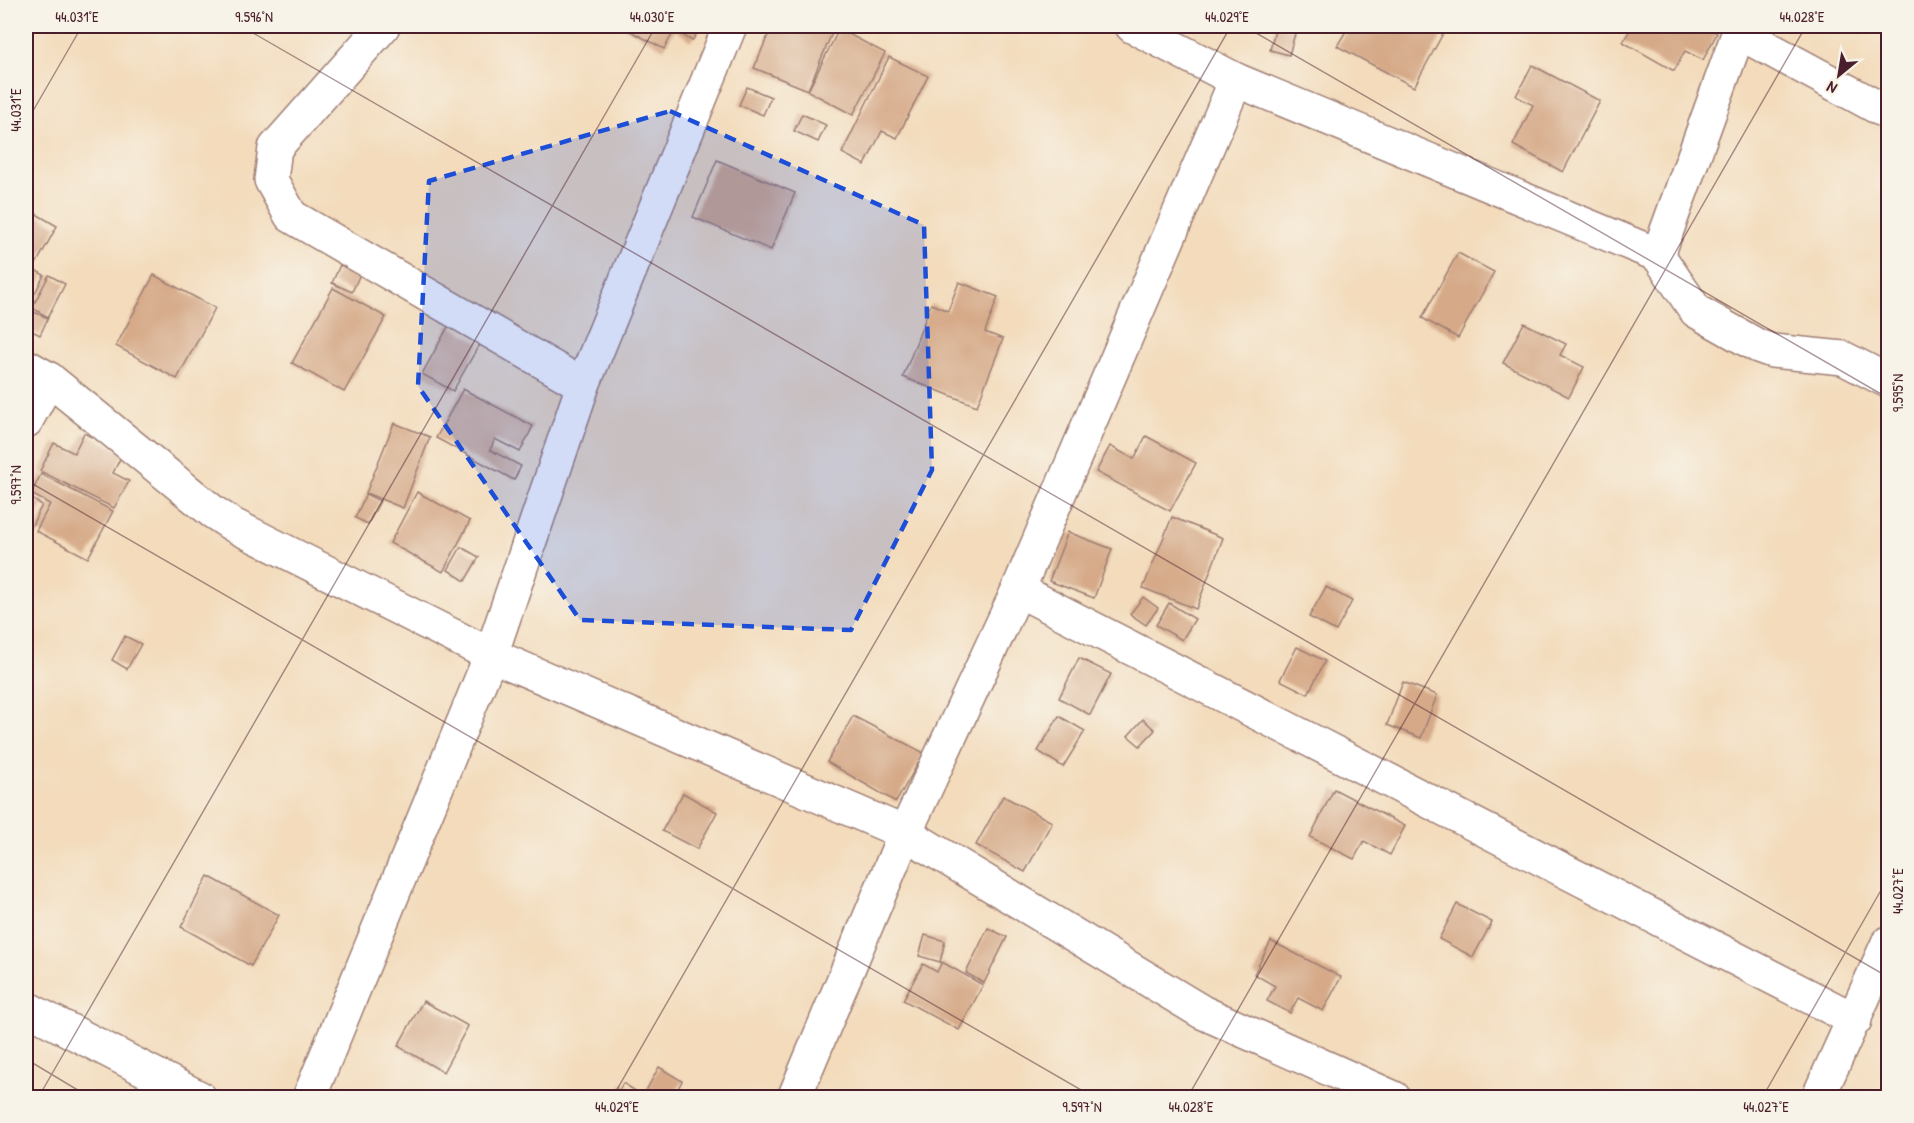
<svg xmlns="http://www.w3.org/2000/svg" width="1914" height="1123" viewBox="0 0 1914 1123" font-family="'Patrick Hand',sans-serif">
	<rect width="100%" height="100%" fill="#f7f3e8"/>
	<filter id="ink" filterUnits="userSpaceOnUse"><feTurbulence type="fractalNoise" baseFrequency=".0167" numOctaves="2"/><feDisplacementMap in="SourceGraphic" scale="12" xChannelSelector="R" yChannelSelector="G"/><feConvolveMatrix kernelMatrix="1 2 1 2 8 2 1 2 1" color-interpolation-filters="sRGB"/></filter>
	<filter id="wash" filterUnits="userSpaceOnUse"><feTurbulence type="fractalNoise" baseFrequency=".008" numOctaves="4" result="noise"/><feDisplacementMap in="SourceGraphic" scale="24" xChannelSelector="R" yChannelSelector="G"/><feGaussianBlur stdDeviation="1.35" result="paint"/><feColorMatrix in="noise" values="0 0 0 0 0 0 0 0 0 0 0 0 0 0 0 0 0 1.4 0 .05"/><feComposite in="paint" operator="in"/></filter>
	<g filter="url(#wash)">
		<rect width="100%" height="100%" fill="#f3dbbb"/>
		<g id="blocks">
			<g fill="#d6aa89">
				<path d="M621,26H677L664,49Z"/>
				<path d="M679,26H702L692,41L676,31Z"/>
				<path d="M772,26H835L808,90L754,68Z"/>
				<path d="M1276,26L1296,30L1289,55L1270,50Z"/>
				<path d="M1349,26H1447L1414,87L1337,46Z"/>
				<path d="M1632,26H1704L1717,33L1703,60L1685,51L1674,71L1623,42Z"/>
				<path d="M1852,26H1869L1866,33Z"/>
				<path d="M839,29L885,53L853,115L808,91Z"/>
				<path d="M889,57L928,76L897,138L882,131L865,165L842,153Z"/>
				<path d="M1532,65L1600,101L1563,172L1513,145L1533,105L1516,96Z"/>
				<path d="M747,87L771,97L763,115L739,105Z"/>
				<path d="M802,114L826,125L818,142L794,131Z"/>
				<path d="M717,160L795,193L771,250L693,217Z"/>
				<path d="M26,208L57,226L35,266L26,261Z"/>
				<path d="M1458,253L1494,272L1458,338L1422,318Z"/>
				<path d="M26,265L44,275L26,311Z"/>
				<path d="M340,265L360,274L352,292L332,283Z"/>
				<path d="M49,275L65,284L48,317L32,308Z"/>
				<path d="M154,275L215,308L177,379L116,346Z"/>
				<path d="M959,282L998,297L985,332L1003,339L977,406L903,377L931,304L948,311Z"/>
				<path d="M333,288L386,317L344,392L292,363Z"/>
				<path d="M31,311L48,318L40,335L26,328Z"/>
				<path d="M1524,323L1566,344L1560,355L1584,367L1569,397L1503,363Z"/>
				<path d="M449,325L480,343L453,391L422,374Z"/>
				<path d="M463,389L533,426L520,452L495,439L490,450L521,466L514,480L436,438Z"/>
				<path d="M394,423L430,437L403,508L366,493Z"/>
				<path d="M84,433L123,453L113,473L129,481L114,508L40,471L54,443L74,453Z"/>
				<path d="M1146,436L1196,463L1170,511L1096,472L1110,446L1134,459Z"/>
				<path d="M41,474L113,511L88,558L36,531L50,504L31,494Z"/>
				<path d="M417,492L470,521L443,572L390,543Z"/>
				<path d="M366,494L380,501L368,524L355,518Z"/>
				<path d="M30,498L42,505L30,529L26,526V507Z"/>
				<path d="M1172,517L1223,538L1196,609L1143,588Z"/>
				<path d="M1068,532L1112,549L1094,598L1049,581Z"/>
				<path d="M461,547L479,557L465,581L448,570Z"/>
				<path d="M1326,587L1352,601L1336,631L1309,617Z"/>
				<path d="M1143,597L1158,608L1146,625L1130,614Z"/>
				<path d="M1169,603L1195,619L1182,640L1156,625Z"/>
				<path d="M125,636L141,644L127,669L112,660Z"/>
				<path d="M1297,647L1325,661L1308,694L1280,680Z"/>
				<path d="M1079,658L1111,674L1090,715L1059,698Z"/>
				<path d="M1403,682L1437,695L1421,738L1387,725Z"/>
				<path d="M853,716L924,753L896,802L827,762Z"/>
				<path d="M1059,716L1085,731L1063,767L1038,751Z"/>
				<path d="M1143,719L1155,730L1140,746L1128,736Z"/>
				<path d="M1334,789L1405,826L1390,855L1364,841L1354,859L1310,837Z"/>
				<path d="M683,793L717,812L697,849L662,831Z"/>
				<path d="M1003,796L1052,822L1025,872L976,845Z"/>
				<path d="M208,876L279,915L251,966L181,927Z"/>
				<path d="M1457,904L1492,922L1473,957L1439,939Z"/>
				<path d="M988,928L1007,937L984,983L966,973Z"/>
				<path d="M925,935L945,941L940,962L919,956Z"/>
				<path d="M1271,941L1341,977L1323,1011L1298,998L1290,1013L1267,1001L1275,986L1254,974Z"/>
				<path d="M942,962L983,985L959,1030L903,1000L923,964L937,972Z"/>
				<path d="M423,1001L468,1026L443,1072L398,1046Z"/>
				<path d="M659,1067L682,1081L673,1098L643,1096Z"/>
				<path d="M623,1083L637,1092L634,1098H615Z"/>
			</g>
		</g>
	</g>
	<g filter="url(#ink)">
		<use href="#blocks" fill-opacity="0" stroke="#9e7d73" stroke-width="1.5"/>
		<g fill="none" stroke-linecap="round" stroke-linejoin="round">
			<g stroke="#9e7d73" stroke-width="36">
				<g id="minor">
					<path d="M383,26L275,148L271,180L291,216L583,385"/>
					<path d="M1132,26L1236,80L1658,255L1696,311L1758,346L1772,351L1843,358L1888,381"/>
					<path d="M1738,32L1888,113"/>
					<path d="M1658,255L1741,26"/>
					<path d="M26,366L49,379L213,512L233,525L491,655L905,833L1202,1012L1394,1098"/>
					<path d="M26,421L49,379"/>
					<path d="M1018,590L1855,1020"/>
					<path d="M26,1008L200,1098"/>
					<path d="M309,1098L491,655L583,385L730,26"/>
					<path d="M794,1098L905,833L1018,590L1236,80"/>
					<path d="M1818,1098L1888,943"/>
				</g>
			</g>
			<use href="#minor" stroke="#fff" stroke-width="33"/>
		</g>
	</g>
	<path fill="#1d4ed8" fill-opacity="0.2" stroke="#1d4ed8" stroke-width="4.5" stroke-dasharray="12 8" stroke-linejoin="round" d="M670,111L924,225L932,470L851,630L580,620L418,386L429,181Z"/>
	<path fill="none" stroke="#4a1f2b" stroke-width="1.5" stroke-opacity="0.45" d="M241,26L1888,977M1244,26L1888,398M26,123L82,26M26,480L1095,1098M26,1059L91,1098M38,1098L656,26M612,1098L1231,26M1187,1098L1806,26M1762,1098L1888,878"/>
	<rect width="1914" height="1123" fill="none" stroke="#f7f3e8" stroke-width="66"/>
	<g transform="translate(1839 75) rotate(210)" stroke="#f7f3e8" stroke-width="4.5" paint-order="stroke">
	<path d="M0-4.5L10 22L0 15L-10 22Z" fill="#4a1f2b"/>
	<text y="-9" font-size="16" font-weight="bold" text-anchor="middle" fill="#4a1f2b">N</text>
	</g>
	<rect x="33" y="33" width="1848" height="1057" fill="none" stroke="#4a1f2b" stroke-width="2"/>
	<g font-size="15" text-anchor="middle" fill="#4a1f2b">
		<text x="77" y="22">44.031°E</text>
		<text x="254" y="22">9.596°N</text>
		<text x="652" y="22">44.030°E</text>
		<text x="1227" y="22">44.029°E</text>
		<text x="1802" y="22">44.028°E</text>
		<text transform="translate(16 110) rotate(-90)" y="5">44.031°E</text>
		<text transform="translate(1898 393) rotate(-90)" y="5">9.595°N</text>
		<text transform="translate(16 485) rotate(-90)" y="5">9.597°N</text>
		<text transform="translate(1898 891) rotate(-90)" y="5">44.027°E</text>
		<text x="617" y="1112">44.029°E</text>
		<text x="1082" y="1112">9.597°N</text>
		<text x="1191" y="1112">44.028°E</text>
		<text x="1766" y="1112">44.027°E</text>
	</g>
</svg>
